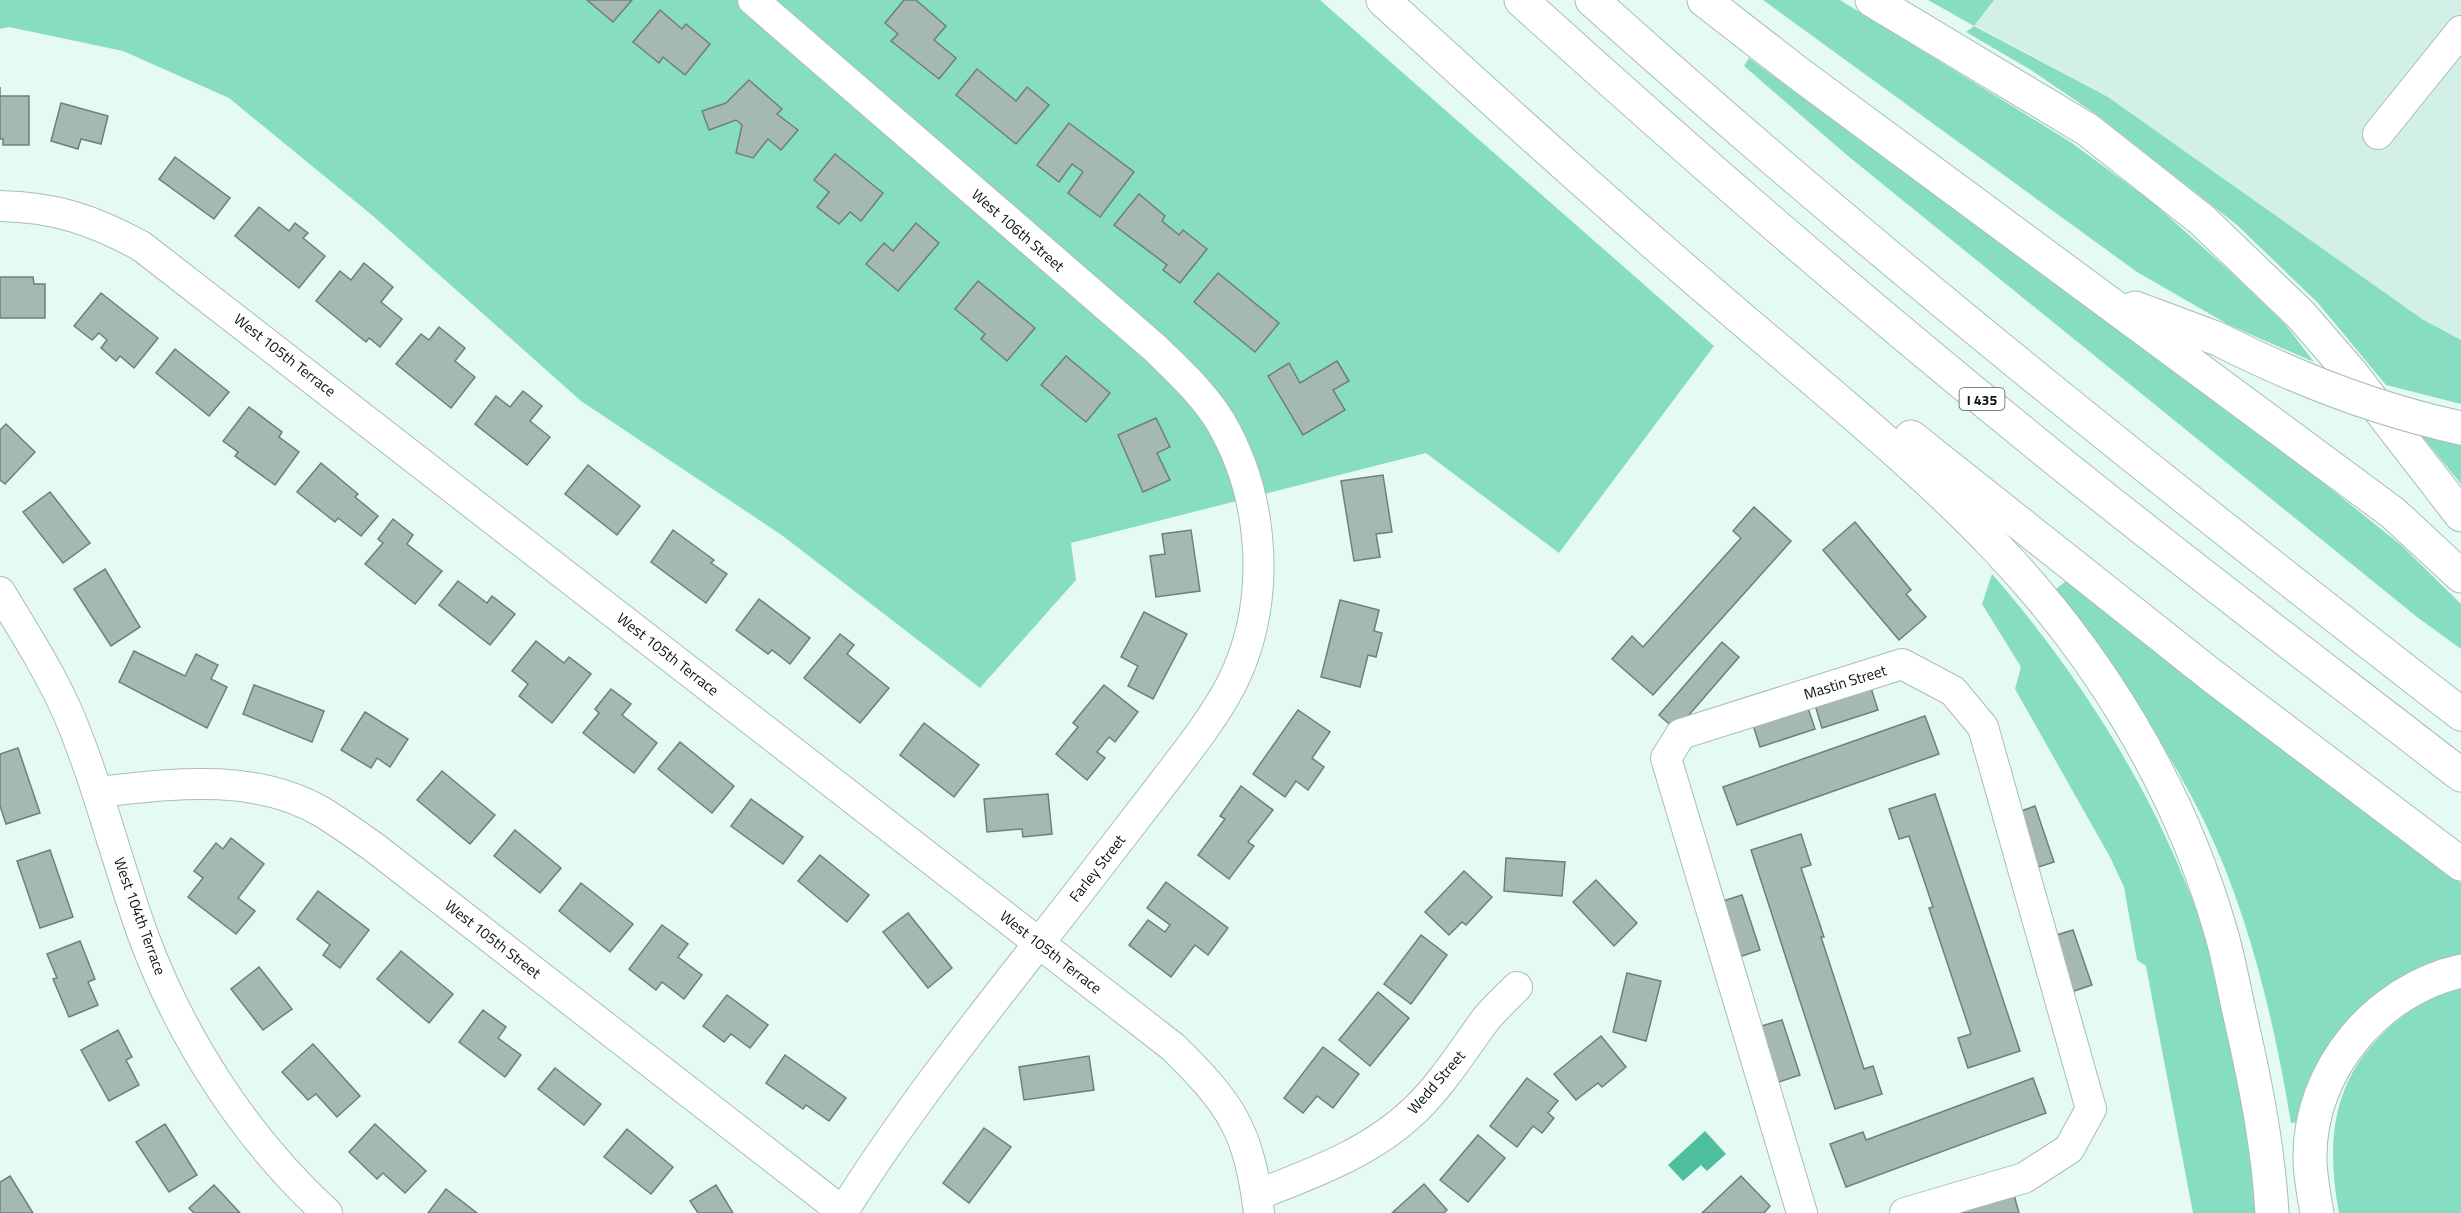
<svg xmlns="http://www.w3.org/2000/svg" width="2461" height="1213" viewBox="0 0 2461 1213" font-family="'Titillium Web',sans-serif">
	<rect width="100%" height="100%" fill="#e5faf3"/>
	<path fill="#d3f0e6" d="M1928,0H2461V340L2422,319L2108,97Z"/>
	<g fill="#87ddc2">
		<path d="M0,0H1320L1714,346L1559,553L1426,453L1071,543L1076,580L980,688L783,536L581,401L373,216L229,98L123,51L9,27L0,29Z"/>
		<path d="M1763,0H1840L2069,141L2151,201L2234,275L2285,324L2314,362L2229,325L2137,272Z"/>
		<path d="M1928,0H1994L1974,26L2108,97L2422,319L2461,340V404L2386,385L2318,303L2237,225L2097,115L2031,70L1966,32L1974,26Z"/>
		<path d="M1749,58L2321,481L2401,545L2461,604V649L2417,617L1848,156L1744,66Z"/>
		<path d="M2416,429L2461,439V484Z"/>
		<path d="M1992,574C2109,708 2198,867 2235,1042C2247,1098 2252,1156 2261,1213H2193L2146,966L2137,960L2124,887L2110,857L2015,689L2021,667L1982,604Z"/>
		<path d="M2066,581L2461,883V957L2441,963L2301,1122L2291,1123C2274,1021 2250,917 2205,823C2165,740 2109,665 2056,589Z"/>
		<path d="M2461,986V1213H2339C2322,1123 2339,1057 2419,1005C2431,997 2447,992 2461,986Z"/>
	</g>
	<path fill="#4ebe9f" d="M1705,1131L1726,1154L1707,1171L1701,1165L1683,1181L1668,1165Z"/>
	<g fill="#a5b9b2" stroke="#6d8079" stroke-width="1.5">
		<path d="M587,0H632L613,22Z"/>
		<path d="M904,0H916L946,26L934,40L956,58L939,79L891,41L898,34L885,23Z"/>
		<path d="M660,10L682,29L686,24L710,44L685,75L663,57L659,63L633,42Z"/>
		<path d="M977,69L1016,101L1027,87L1049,105L1016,144L956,95Z"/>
		<path d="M749,80L782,109L777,114L798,130L781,150L768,139L753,158L736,153L742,125L736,120L709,130L702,111L726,103Z"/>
		<path d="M0,87V96H29V145H3V139H0Z"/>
		<path d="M61,103L108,116L101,144L81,139L78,149L51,141Z"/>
		<path d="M1069,123L1134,172L1100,217L1068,193L1083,172L1072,164L1059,182L1037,165Z"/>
		<path d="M835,154L883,193L861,221L850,212L839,224L817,207L829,192L814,180Z"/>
		<path d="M175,157L230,198L214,219L159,179Z"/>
		<path d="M1139,194L1165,216L1162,221L1179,235L1183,230L1207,249L1180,283L1163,270L1167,265L1114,225Z"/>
		<path d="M259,207L289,231L295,223L308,233L303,238L325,256L299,288L235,236Z"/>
		<path d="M916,223L939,243L898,291L866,264L884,243L893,251Z"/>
		<path d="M364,263L393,287L381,302L402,319L380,347L369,338L366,342L316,301L340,271L351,280Z"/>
		<path d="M1218,273L1279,323L1255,352L1194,302Z"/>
		<path d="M0,277H33L34,284H45V318H0Z"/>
		<path d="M978,281L1035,328L1007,361L981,339L985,334L955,309Z"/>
		<path d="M101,293L158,338L134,368L120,356L116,361L101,348L107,340L99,333L92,340L74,326Z"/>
		<path d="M439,327L465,348L455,361L475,377L451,408L396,364L421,334L429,340Z"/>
		<path d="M175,349L229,392L209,416L156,373Z"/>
		<path d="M1066,356L1110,393L1086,422L1041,385Z"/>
		<path d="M1337,361L1349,381L1333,390L1345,410L1303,435L1268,376L1289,363L1300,383Z"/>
		<path d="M523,391L542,406L530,421L550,437L527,465L475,424L496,396L510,407Z"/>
		<path d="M249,407L282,432L279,437L299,452L275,485L235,456L238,452L223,441Z"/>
		<path d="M1156,418L1170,447L1157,453L1170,480L1143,492L1118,435Z"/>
		<path d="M6,424L35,452L5,484L0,480V430Z"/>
		<path d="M321,463L358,494L355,497L378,516L361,536L338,518L335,522L297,492Z"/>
		<path d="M588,465L640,506L617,535L565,494Z"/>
		<path d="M1383,475L1392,532L1376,534L1380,557L1354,561L1341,481Z"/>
		<path d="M50,492L90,543L63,563L23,512Z"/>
		<path d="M1754,507L1791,541L1653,695L1612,659L1632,636L1643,647L1741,538L1733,531Z"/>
		<path d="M393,519L413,535L407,544L442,571L415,604L365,564L383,543L378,539Z"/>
		<path d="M1855,522L1911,590L1906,594L1926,617L1899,640L1823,550Z"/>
		<path d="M673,530L714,560L711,563L727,574L706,603L651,562Z"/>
		<path d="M1191,530L1200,591L1156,597L1150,556L1165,554L1162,534Z"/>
		<path d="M105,569L140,627L111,646L74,589Z"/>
		<path d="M458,581L487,603L492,596L515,614L490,645L439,605Z"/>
		<path d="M759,599L810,638L790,664L772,650L768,654L736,630Z"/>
		<path d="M1340,600L1379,610L1374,631L1382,633L1376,657L1368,655L1360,687L1321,677Z"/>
		<path d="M1144,612L1187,634L1153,699L1128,686L1138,666L1121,657Z"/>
		<path d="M840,634L854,645L847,654L889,688L860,723L804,678Z"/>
		<path d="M536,641L564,663L569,657L591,674L552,723L519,696L528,684L512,671Z"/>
		<path d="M1722,642L1739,657L1676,730L1659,715Z"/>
		<path d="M134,651L185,676L196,654L218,665L211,679L227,687L207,728L119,682Z"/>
		<path d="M254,685L324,711L312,742L243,714Z"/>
		<path d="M1104,685L1138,712L1115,742L1109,737L1097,752L1105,758L1087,780L1056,754L1078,727L1073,723Z"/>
		<path d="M1871,688L1878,710L1822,728L1815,705Z"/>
		<path d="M611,689L631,704L622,715L657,743L634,773L583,733L599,713L595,709Z"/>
		<path d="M1808,708L1815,729L1760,747L1753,725Z"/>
		<path d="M1298,710L1330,732L1312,758L1324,767L1308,790L1296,781L1285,797L1253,774Z"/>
		<path d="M365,712L408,739L390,767L377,758L371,768L341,750Z"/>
		<path d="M1925,716L1939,754L1737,825L1723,787Z"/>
		<path d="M924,723L979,765L954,797L900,755Z"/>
		<path d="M680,742L734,786L712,813L658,769Z"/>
		<path d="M18,748L40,813L6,824L0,806V754Z"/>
		<path d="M442,771L495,815L470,844L417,800Z"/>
		<path d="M1241,786L1273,810L1248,842L1254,846L1229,879L1198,855L1225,819L1220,816Z"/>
		<path d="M1048,794L1052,834L1023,837L1022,829L987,832L984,799Z"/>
		<path d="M1935,794L2020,1051L1968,1068L1958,1038L1971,1034L1929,908L1933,907L1909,836L1899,839L1889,809Z"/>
		<path d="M751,799L803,837L783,864L731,826Z"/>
		<path d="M2035,806L2054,862L2032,869L2013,814Z"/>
		<path d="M515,830L561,868L540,893L494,856Z"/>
		<path d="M1801,834L1811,865L1801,868L1824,937H1821L1864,1069L1873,1066L1882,1094L1835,1109L1751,850Z"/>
		<path d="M231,838L264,864L238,898L255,911L236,934L188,897L203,878L194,871L216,843L223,849Z"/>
		<path d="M50,850L73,917L40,928L17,861Z"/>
		<path d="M820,855L869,895L847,922L798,881Z"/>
		<path d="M1506,858L1565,862L1562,896L1504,891Z"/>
		<path d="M1464,871L1492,897L1466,925L1462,922L1449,935L1425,912Z"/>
		<path d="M1596,880L1637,923L1614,946L1573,902Z"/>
		<path d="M1166,882L1228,928L1208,955L1195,945L1171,977L1129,945L1148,920L1165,932L1170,925L1147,908Z"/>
		<path d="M581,883L633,924L610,952L559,911Z"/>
		<path d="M318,891L369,930L340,968L323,955L330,945L297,919Z"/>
		<path d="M1742,895L1760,950L1739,957L1720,902Z"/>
		<path d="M908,913L952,968L928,988L883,932Z"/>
		<path d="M662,925L688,944L678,957L702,975L684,999L662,982L656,990L629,969Z"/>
		<path d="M2073,930L2092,985L2071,992L2053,936Z"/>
		<path d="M1421,935L1447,955L1411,1004L1384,984Z"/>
		<path d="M80,941L95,979L88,982L98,1005L69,1017L53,979L57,978L47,954Z"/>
		<path d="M401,951L453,994L429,1023L377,979Z"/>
		<path d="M259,967L292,1009L263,1030L231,989Z"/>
		<path d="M1627,973L1661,981L1646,1041L1613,1032Z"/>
		<path d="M1378,992L1409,1018L1370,1066L1339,1040Z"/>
		<path d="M727,995L768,1025L750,1048L731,1034L724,1042L703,1026Z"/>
		<path d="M483,1010L506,1027L498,1038L521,1055L505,1077L459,1042Z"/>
		<path d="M1782,1020L1800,1075L1776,1083L1758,1027Z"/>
		<path d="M118,1030L132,1057L126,1060L139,1085L109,1101L81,1050Z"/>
		<path d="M1601,1036L1626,1067L1602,1087L1598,1083L1576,1100L1554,1074Z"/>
		<path d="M313,1044L360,1096L337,1117L316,1094L308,1100L282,1072Z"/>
		<path d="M1323,1047L1359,1074L1333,1108L1317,1096L1303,1113L1284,1098Z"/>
		<path d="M785,1055L846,1098L829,1121L806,1105L803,1109L766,1083Z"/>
		<path d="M1089,1056L1094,1090L1024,1100L1019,1067Z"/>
		<path d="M555,1068L601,1104L584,1125L538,1089Z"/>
		<path d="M1527,1078L1558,1101L1548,1113L1554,1118L1542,1133L1533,1126L1517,1147L1490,1126Z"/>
		<path d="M2033,1078L2046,1113L1846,1187L1830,1144L1863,1132L1866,1140Z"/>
		<path d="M165,1124L197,1175L169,1192L136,1142Z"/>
		<path d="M375,1124L426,1171L405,1193L383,1173L377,1179L349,1152Z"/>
		<path d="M984,1128L1011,1147L969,1203L943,1183Z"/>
		<path d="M627,1129L673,1167L651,1194L604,1157Z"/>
		<path d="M1478,1135L1505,1158L1468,1202L1440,1180Z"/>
		<path d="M10,1176L33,1213H0V1182Z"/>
		<path d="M1741,1176L1770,1206L1764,1213H1702Z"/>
		<path d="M1424,1184L1447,1210L1444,1213H1392Z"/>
		<path d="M214,1185L240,1213H194L189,1208Z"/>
		<path d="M716,1185L733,1213H698L690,1201Z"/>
		<path d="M446,1189L477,1213H428Z"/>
		<path d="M2014,1195L2019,1213H1952Z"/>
	</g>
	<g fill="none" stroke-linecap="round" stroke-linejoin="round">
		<g stroke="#a9bdb6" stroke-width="32">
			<g id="minor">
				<path d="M753,0L1155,348C1178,371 1203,393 1220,421C1266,499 1272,604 1231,685C1212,721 1185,754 1160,787C1131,825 1101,863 1072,901C992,1003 911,1103 842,1213"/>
				<path d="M2378,134L2461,31"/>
				<path d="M0,206C55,207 93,220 141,246L1173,1047C1231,1104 1249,1130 1259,1213"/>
				<path d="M0,592C23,630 48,669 67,711C98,783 116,860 143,935C181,1038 245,1138 327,1213"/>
				<path d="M97,792C173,784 252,772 322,812C340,823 358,836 375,848L843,1212"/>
				<path d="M1257,1195C1313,1173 1371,1153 1416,1109C1443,1083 1463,1050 1486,1019C1495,1008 1507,997 1517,987"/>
				<path d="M1802,1213L1666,758L1681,734L1902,664L1953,691L1983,727L2091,1109L2069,1149L2024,1178L1905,1213"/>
			</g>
		</g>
		<g stroke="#a9bdb6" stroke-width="35">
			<g id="highway">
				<path d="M1383,0C1495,102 1607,204 1722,302C1815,382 1912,459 1996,547C2099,655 2178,785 2220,929C2229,958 2234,990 2241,1020C2256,1086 2268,1146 2272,1213"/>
				<path d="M1521,0C1687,151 1857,298 2032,440C2172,554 2318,664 2461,775"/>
				<path d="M1592,0C1871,251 2165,484 2461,714"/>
				<path d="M1704,0L1798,73L2393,513L2461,576"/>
				<path d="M1872,0L2088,130L2202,220L2301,315L2352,374L2461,515"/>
				<path d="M2135,308L2218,339"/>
				<path d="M1911,437L2211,675L2461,864"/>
				<path d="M2317,1213C2314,1195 2310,1176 2310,1158C2309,1070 2377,990 2461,971"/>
			</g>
		</g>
		<use href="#minor" stroke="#fff" stroke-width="30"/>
		<use href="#highway" stroke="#fff" stroke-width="33"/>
		<g stroke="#a9bdb6" stroke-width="35" stroke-linecap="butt">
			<path id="highway-bridge" d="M2218,339C2295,378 2377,410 2461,428"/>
		</g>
		<use href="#highway-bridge" stroke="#fff" stroke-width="33"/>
	</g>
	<g text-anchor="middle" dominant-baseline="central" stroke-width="4.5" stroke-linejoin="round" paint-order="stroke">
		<rect fill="#fff" stroke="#545957" stroke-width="1.5" x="1959.5" y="388" width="45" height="22" rx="4.5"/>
		<g font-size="14" font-weight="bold" fill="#0b120f">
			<text x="1982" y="399">I 435</text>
		</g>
		<g font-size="15" fill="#0b120f" stroke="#fff">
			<text transform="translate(1018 230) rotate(41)">West 106th Street</text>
			<text transform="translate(285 355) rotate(38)">West 105th Terrace</text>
			<text transform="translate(668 654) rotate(38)">West 105th Terrace</text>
			<text transform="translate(1845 682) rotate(-17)">Mastin Street</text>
			<text transform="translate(1097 868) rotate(-52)">Farley Street</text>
			<text transform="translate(140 916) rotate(70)">West 104th Terrace</text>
			<text transform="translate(493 939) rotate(38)">West 105th Street</text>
			<text transform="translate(1051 952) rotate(38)">West 105th Terrace</text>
			<text transform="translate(1436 1082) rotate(-49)">Wedd Street</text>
		</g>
	</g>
</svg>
